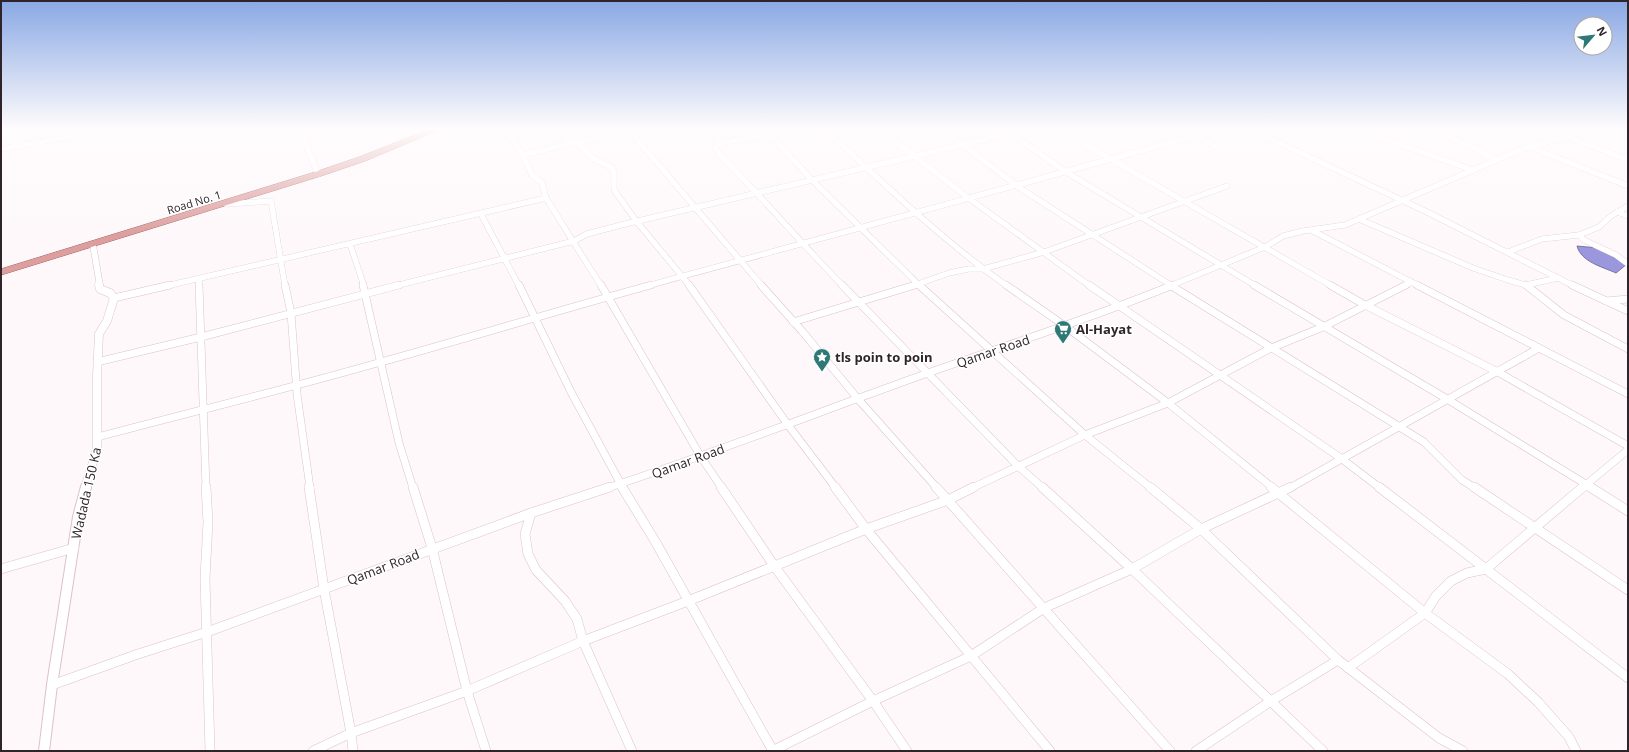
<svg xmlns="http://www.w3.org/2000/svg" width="1629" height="752" viewBox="0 0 1629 752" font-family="'Open Sans',sans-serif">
	<rect width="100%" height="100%" fill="#fef8fa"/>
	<path fill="#9b97dd" stroke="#7b74a7" d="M1577,246L1598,248L1627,264L1616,273C1603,267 1581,262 1577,246Z"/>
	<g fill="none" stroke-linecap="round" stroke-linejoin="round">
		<g stroke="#dec1ce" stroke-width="6">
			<g id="minor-far2">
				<path d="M302,130L305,142L318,174"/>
				<path d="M506,130L523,155L532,175L542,183L546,198L601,286"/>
				<path d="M629,130L762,286"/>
				<path d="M710,130L721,143L717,145L716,148L720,155C762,197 801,243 843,286"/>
				<path d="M766,130L812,180L920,286"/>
				<path d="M826,130C884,184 942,240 1007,286"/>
				<path d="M881,130L967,197L1090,286"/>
				<path d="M944,130L1017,186L1172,286"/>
				<path d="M1006,130L1066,172L1256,286"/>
				<path d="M1060,130L1332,286"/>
				<path d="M1189,130L1216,147"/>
				<path d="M1252,130L1427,212L1574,286"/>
				<path d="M1354,130L1371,134L1472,170"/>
				<path d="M1429,130L1475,148L1496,160"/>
				<path d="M1551,130L1628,160"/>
				<path d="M577,142L594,159L611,167L614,172V190L637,222L690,286"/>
				<path d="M1546,142L1570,136L1582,130"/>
				<path d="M574,143L629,130"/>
				<path d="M721,143L797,130"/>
				<path d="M1530,147L1628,186"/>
				<path d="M1,149L105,130"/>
				<path d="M523,155L572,143L561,130"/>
				<path d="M226,204L271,201L285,286"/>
				<path d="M1628,206L1611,216L1599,227L1579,235L1584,240L1616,255L1628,264"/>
				<path d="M1617,212L1628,216"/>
				<path d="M481,214L519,286"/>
				<path d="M1359,219L1473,268L1508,280L1526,285L1558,278"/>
				<path d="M1313,231L1419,286"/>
				<path d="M350,244L364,286"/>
				<path d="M1508,252L1542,239L1579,235"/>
				<path d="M199,280V286"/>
				<path d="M1526,285L1527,286"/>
				<path d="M166,286L546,198"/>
				<path d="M395,286L574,241L587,234L625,224L1026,130"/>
				<path d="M647,286C836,234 1025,184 1214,130"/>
				<path d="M912,286L949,273L968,269H983L1044,252L1227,186"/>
				<path d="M1170,286L1265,247L1283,236L1303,231L1345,225L1522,149L1546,142V139L1539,130"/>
				<path d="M1404,286L1412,282"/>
			</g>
		</g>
		<g stroke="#dec1ce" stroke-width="8">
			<g id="minor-far1">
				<path d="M199,285L206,488"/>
				<path d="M285,285L291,313L297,394L310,488"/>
				<path d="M363,285L399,443L413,488"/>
				<path d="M519,285L571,392L623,488"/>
				<path d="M601,285L701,457L722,488"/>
				<path d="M689,285L788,425L836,488"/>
				<path d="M761,285L802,331L858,399L937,488"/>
				<path d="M842,285L1018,466L1043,488"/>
				<path d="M919,285L1085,435L1151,488"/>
				<path d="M1006,285L1065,326L1168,403L1273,488"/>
				<path d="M1089,285L1342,459L1380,488"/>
				<path d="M1170,285L1424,442L1462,480L1475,488"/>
				<path d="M1254,285L1447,399L1592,488"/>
				<path d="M1330,285L1365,305L1496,371L1628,446"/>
				<path d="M1417,285L1628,394"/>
				<path d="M1526,285L1564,315L1628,349"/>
				<path d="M1572,285L1628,311"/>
				<path d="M114,298L170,285"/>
				<path d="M1606,301L1628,299"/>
				<path d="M793,322L915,285"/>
				<path d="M97,362L201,337L399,285"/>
				<path d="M98,437C192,412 287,389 381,362C471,337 560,310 651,285"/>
				<path d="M607,488C715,453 821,411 928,373C1010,344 1092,318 1173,285"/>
				<path d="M972,488L1085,435L1168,403L1271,348L1323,327L1406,285"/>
				<path d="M1290,488L1539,348"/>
				<path d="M1582,488L1628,450"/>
			</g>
		</g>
		<g stroke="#dec1ce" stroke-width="10">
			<g id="minor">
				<path d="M206,487L208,522L205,578L210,751"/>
				<path d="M309,487L324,589L351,733L353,751"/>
				<path d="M413,487L432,548L467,691L486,751"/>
				<path d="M622,487L655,541L773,751"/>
				<path d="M721,487L775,567L873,701L907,751"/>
				<path d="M835,487L866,529L1050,751"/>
				<path d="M936,487L1170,751"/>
				<path d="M1042,487L1132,569L1323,751"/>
				<path d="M1150,487L1201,529L1338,660L1439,738L1463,751"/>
				<path d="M1271,487L1425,613L1508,674L1538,702L1569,737L1576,751"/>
				<path d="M1379,487L1628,678"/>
				<path d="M1474,487L1628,590"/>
				<path d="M1590,487L1628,511"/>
				<path d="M531,513L525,534L528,554L536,570L565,601L577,619L583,641L632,751"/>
				<path d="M1,569L74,548"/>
				<path d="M1348,668L1425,613L1436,596L1451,581L1467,573L1486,569L1583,487"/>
				<path d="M52,685L138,654L207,632L531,513L610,487"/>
				<path d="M313,751L351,733L467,691L583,641L688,601L866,529L948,500L974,487"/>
				<path d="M772,751L873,701L971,656L1044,608L1132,569L1201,529L1291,487"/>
				<path d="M1196,751L1271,701L1338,660"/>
			</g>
		</g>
		<g stroke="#dec1ce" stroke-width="7">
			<path id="tertiary-far2" d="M93,245L100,286"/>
		</g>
		<g stroke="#dec1ce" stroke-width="9">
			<path id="tertiary-far1" d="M85,488L97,449V376L99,334L107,321L114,298L110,293L100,289L99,285"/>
		</g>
		<g stroke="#dec1ce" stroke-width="12">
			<path id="tertiary" d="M44,751L52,685L78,517L86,487"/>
		</g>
		<g stroke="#9b6465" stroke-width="1">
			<path id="trunk" d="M428,130H439L365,161L321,176L1,275V269L315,172L359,157Z"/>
		</g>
		<use href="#minor-far2" stroke="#fff" stroke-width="5.5"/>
		<use href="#minor-far1" stroke="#fff" stroke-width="7"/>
		<use href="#minor" stroke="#fff" stroke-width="9"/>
		<use href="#tertiary-far2" stroke="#fff" stroke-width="6"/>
		<use href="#tertiary-far1" stroke="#fff" stroke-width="8"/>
		<use href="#tertiary" stroke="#fff" stroke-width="10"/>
		<use href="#trunk" fill="#de9e9e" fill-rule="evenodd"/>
	</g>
	<linearGradient id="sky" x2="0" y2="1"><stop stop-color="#89a8e4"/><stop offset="0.55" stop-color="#fffcfd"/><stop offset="1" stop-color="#fffcfd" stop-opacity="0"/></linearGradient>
	<rect width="1629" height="235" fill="url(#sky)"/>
	<defs>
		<g id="supermarket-pin" transform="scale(0.9)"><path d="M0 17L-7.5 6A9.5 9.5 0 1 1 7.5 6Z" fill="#2e7875" stroke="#fff"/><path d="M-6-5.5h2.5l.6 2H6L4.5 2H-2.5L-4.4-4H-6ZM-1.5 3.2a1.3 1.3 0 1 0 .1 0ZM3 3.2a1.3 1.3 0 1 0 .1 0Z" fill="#fff"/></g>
		<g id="sight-pin" transform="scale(0.9)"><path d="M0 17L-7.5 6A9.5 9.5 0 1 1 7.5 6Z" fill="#2e7875" stroke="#fff"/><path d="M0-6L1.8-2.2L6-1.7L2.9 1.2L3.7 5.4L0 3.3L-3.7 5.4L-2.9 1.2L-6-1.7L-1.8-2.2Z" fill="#fff"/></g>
	</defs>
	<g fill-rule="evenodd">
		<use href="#supermarket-pin" x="1063" y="329"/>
		<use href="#sight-pin" x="822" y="357"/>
	</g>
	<g text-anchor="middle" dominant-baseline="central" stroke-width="3" stroke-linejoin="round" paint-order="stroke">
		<g font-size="11" fill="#2f2429" stroke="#fff">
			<text transform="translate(194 202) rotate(-17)">Road No. 1</text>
		</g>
		<g font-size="13" font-weight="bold" fill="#2f2429" stroke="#fff" text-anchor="start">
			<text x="1076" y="329">Al-Hayat</text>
			<text x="835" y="357">tls poin to poin</text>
		</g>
		<g font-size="13" fill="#2f2429" stroke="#fff">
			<text transform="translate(993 351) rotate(-19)">Qamar Road</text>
			<text transform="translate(688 461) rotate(-20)">Qamar Road</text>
			<text transform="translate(86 493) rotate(-77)">Wadada 150 Ka</text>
			<text transform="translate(383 567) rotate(-21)">Qamar Road</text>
		</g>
	</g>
	<rect width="1629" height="752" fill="none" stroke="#2f2429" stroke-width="4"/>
	<g transform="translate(1593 36) rotate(62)"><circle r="19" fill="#ffffff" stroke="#aca7a9"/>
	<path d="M0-3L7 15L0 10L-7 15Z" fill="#2e7875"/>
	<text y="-6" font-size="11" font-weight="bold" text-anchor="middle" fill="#2f2429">N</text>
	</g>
</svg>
